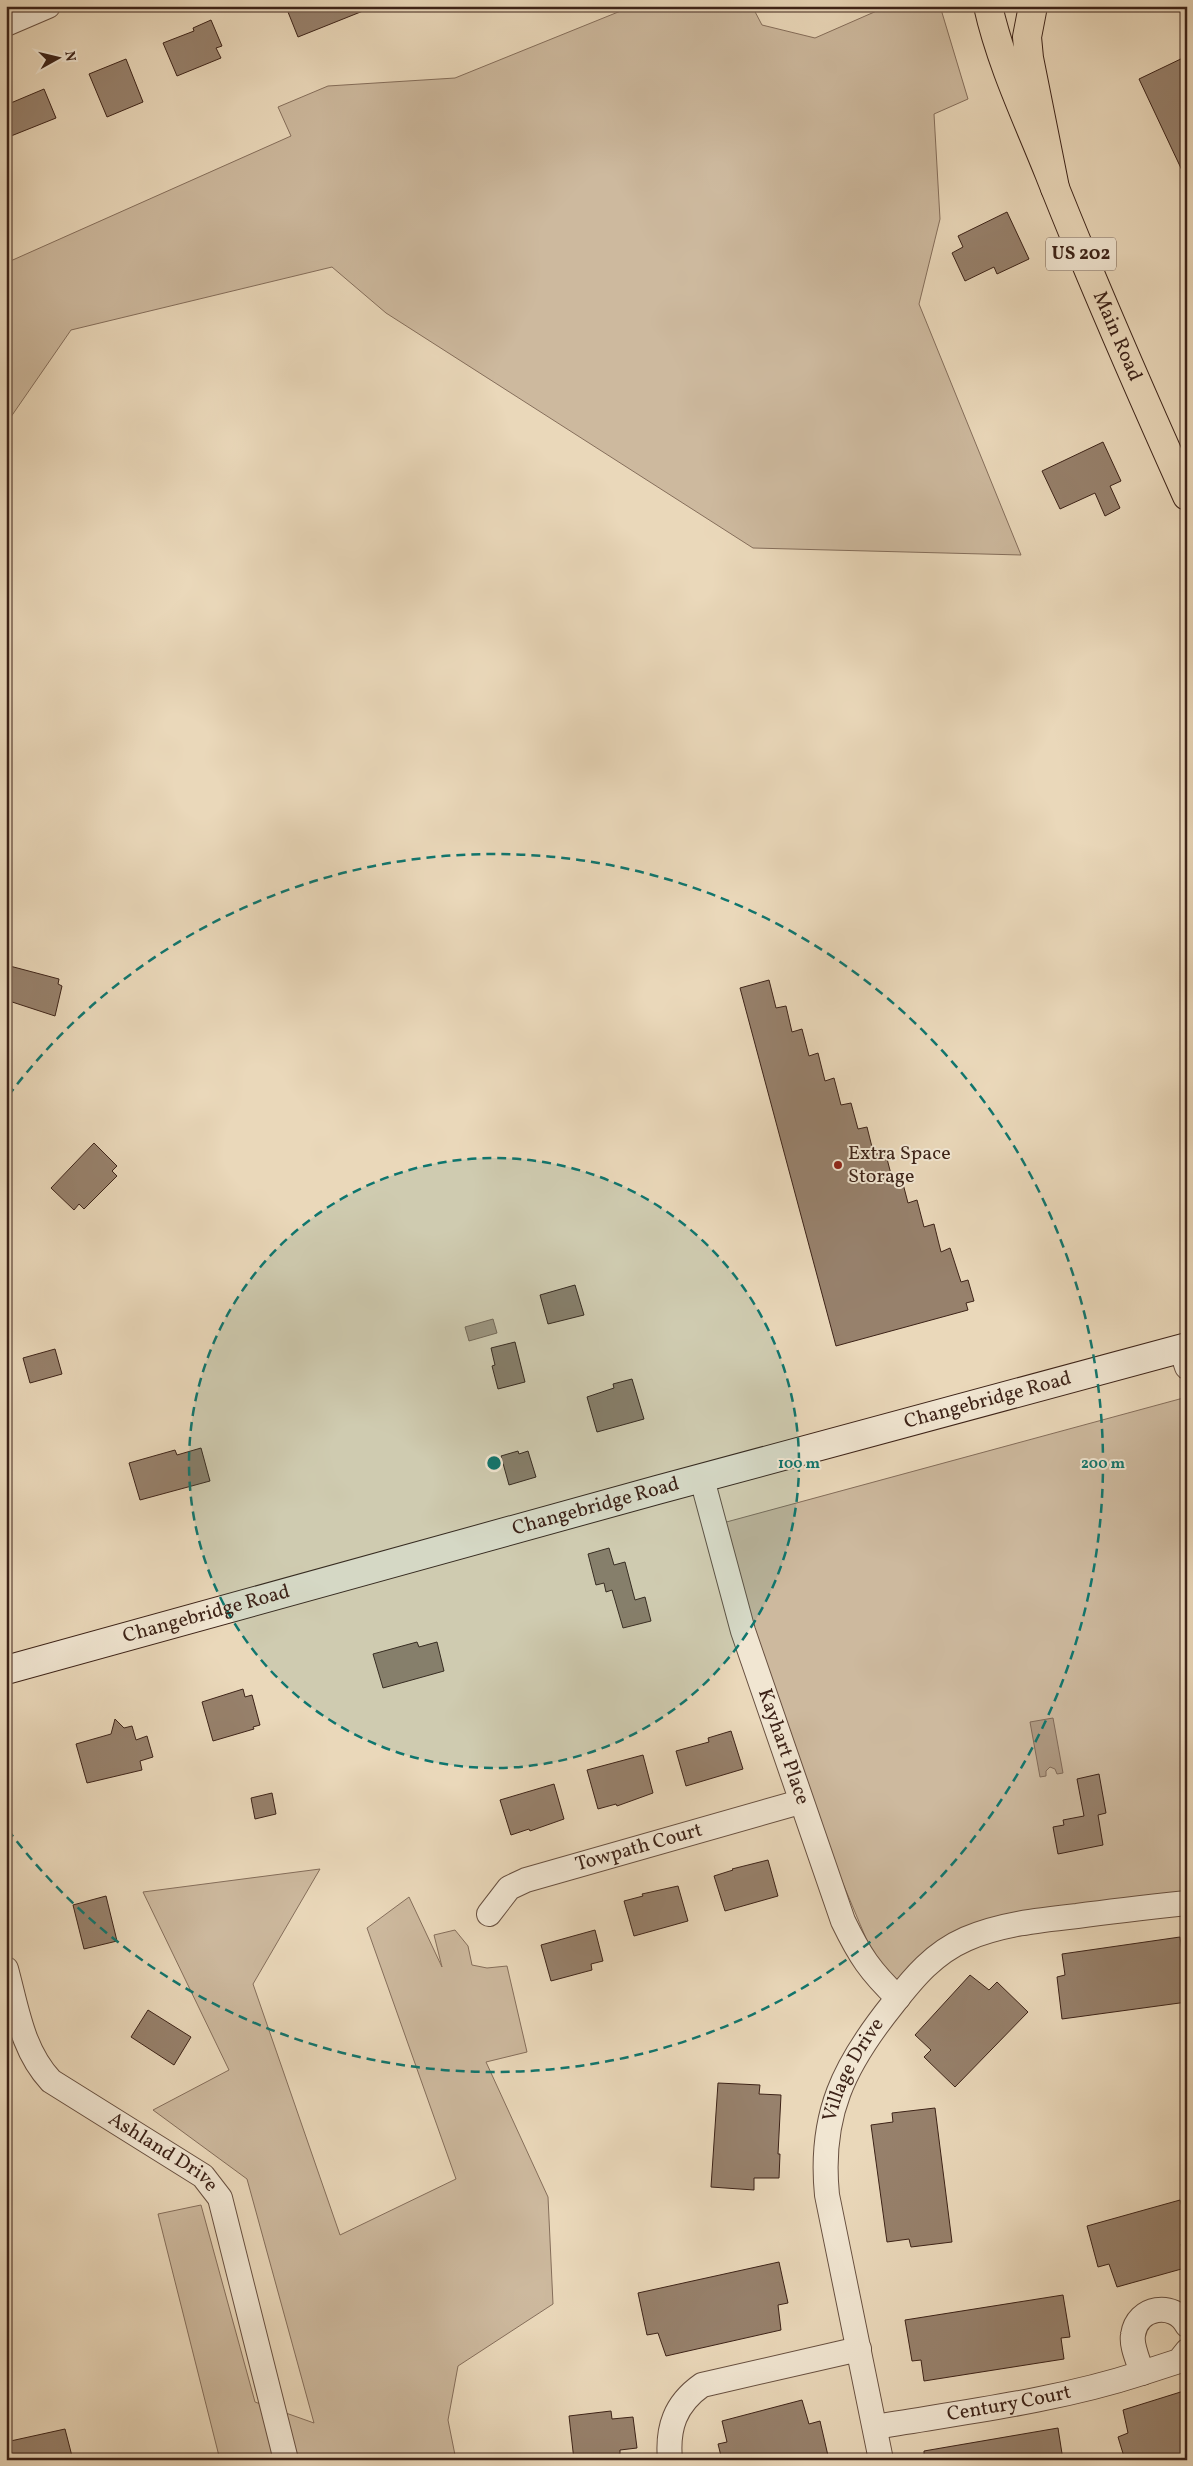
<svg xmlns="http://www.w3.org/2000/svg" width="1193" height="2466" viewBox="0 0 1193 2466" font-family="Vollkorn,serif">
	<rect width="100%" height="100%" fill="#ead8ba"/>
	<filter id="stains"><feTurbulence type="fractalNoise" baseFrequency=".004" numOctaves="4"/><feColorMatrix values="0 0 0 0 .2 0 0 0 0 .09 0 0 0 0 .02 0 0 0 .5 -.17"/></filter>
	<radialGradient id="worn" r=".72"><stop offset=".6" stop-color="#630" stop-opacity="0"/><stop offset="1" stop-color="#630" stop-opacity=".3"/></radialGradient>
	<g fill="#cdb99e" stroke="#856e5b">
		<path d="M633,6H752L762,25L815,38L888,6H940L968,99L934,114L940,219L919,304L1021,555L753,548L386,313L332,267L71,330L6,424V263L291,136L278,107L328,86L455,78Z"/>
		<path d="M1187,1397V1907L967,1945L889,1993L746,1653L708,1527Z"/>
		<path d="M320,1869L253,1984L340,2235L456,2179L367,1928L409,1897L442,1967L434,1935L455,1930L468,1946L472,1965L487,1968L507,1966L527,2052L486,2062L548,2197L553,2304L458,2366L448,2420L456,2460H220L158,2214L201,2205L255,2402L314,2423L247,2179L153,2110L229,2070L143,1892Z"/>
	</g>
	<g fill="#af9a83" stroke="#816a58">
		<path d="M493,1319L497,1333L469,1341L465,1327Z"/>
		<path d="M1053,1718L1063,1773L1057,1774L1055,1769L1050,1767L1046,1771V1776L1040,1777L1030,1722Z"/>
	</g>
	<g fill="#97816c" stroke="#3d2318">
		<path d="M302,6H373V7L298,37L288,12Z"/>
		<path d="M211,20L222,46L216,48L221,58L177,76L163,43L194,31L193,28Z"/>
		<path d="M1187,56V181L1139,79Z"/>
		<path d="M126,59L143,102L107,117L89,74Z"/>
		<path d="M44,89L56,118L6,138V105Z"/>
		<path d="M1007,212L1029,259L997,274L994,267L965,281L952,253L963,247L958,236Z"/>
		<path d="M1103,442L1121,481L1110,486L1120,508L1105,516L1095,493L1060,509L1042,471Z"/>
		<path d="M6,965L59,979L58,984L62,986L55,1016L6,1000Z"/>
		<path d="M769,980L776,1008L786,1006L792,1032L802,1029L809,1056L818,1053L825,1081L834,1078L841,1105L851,1103L858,1129L867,1127L874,1155L885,1151L892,1178L901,1176L908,1203L917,1200L924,1227L934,1224L941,1252L950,1248L961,1282L968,1280L974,1301L966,1303L968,1310L836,1346L740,988Z"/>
		<path d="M94,1143L117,1166L112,1171L117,1176L84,1209L79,1204L74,1210L51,1188Z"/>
		<path d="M575,1285L584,1315L548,1324L540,1295Z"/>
		<path d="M515,1342L525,1382L498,1389L492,1366L495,1365L491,1348Z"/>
		<path d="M55,1349L62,1374L30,1383L23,1358Z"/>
		<path d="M632,1379L644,1419L597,1432L587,1397L614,1388L613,1384Z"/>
		<path d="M201,1448L210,1481L140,1500L129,1463L175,1450L177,1455Z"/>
		<path d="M518,1451L519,1454L528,1451L536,1477L509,1485L501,1456Z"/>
		<path d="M609,1548L614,1565L625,1562L635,1600L645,1597L651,1621L623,1628L612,1590L606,1592L604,1583L596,1585L588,1554Z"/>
		<path d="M417,1642L419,1647L437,1642L444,1671L383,1688L373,1654Z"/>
		<path d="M243,1689L245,1697L252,1695L260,1725L253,1727L254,1729L213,1741L202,1702Z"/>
		<path d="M115,1719L124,1728L132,1726L136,1740L147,1736L153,1757L140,1761L142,1770L87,1783L76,1744L111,1734Z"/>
		<path d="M731,1731L743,1769L686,1786L676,1751L709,1742L708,1738Z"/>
		<path d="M643,1755L653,1793L617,1806L616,1804L598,1809L587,1770Z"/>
		<path d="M1099,1774L1106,1813L1098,1815L1103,1845L1058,1854L1053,1827L1064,1825L1063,1820L1084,1816L1077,1779Z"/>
		<path d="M554,1784L564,1819L530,1831L529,1829L511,1835L500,1800Z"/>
		<path d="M272,1793L276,1814L255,1819L251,1798Z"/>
		<path d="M768,1860L778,1896L725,1911L714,1876L733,1870L732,1869Z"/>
		<path d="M678,1886L688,1921L634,1936L624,1901L643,1896L642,1894Z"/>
		<path d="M106,1896L117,1941L84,1949L73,1905Z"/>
		<path d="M595,1930L603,1961L591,1964L592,1970L551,1981L541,1945Z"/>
		<path d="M1180,1937L1183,1959H1187V2002L1062,2019L1057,1977L1065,1975L1062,1954Z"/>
		<path d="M970,1975L989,1990L997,1982L1028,2012L955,2087L924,2057L931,2050L915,2035Z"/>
		<path d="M148,2010L191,2037L174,2065L131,2037Z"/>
		<path d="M718,2083L760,2085L759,2094L781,2095L778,2154H780L779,2178H754V2190L711,2187Z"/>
		<path d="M935,2108L952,2242L911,2247L909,2239L887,2242L871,2125L893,2122L892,2113Z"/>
		<path d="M1180,2200L1187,2225V2243L1181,2244L1185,2268L1117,2287L1109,2264L1098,2267L1087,2226Z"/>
		<path d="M779,2262L788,2303L778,2305L781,2330L666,2356L658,2333L647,2335L638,2293Z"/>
		<path d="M1063,2295L1070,2337L1061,2338L1064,2359L924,2381L921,2360L912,2361L905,2320Z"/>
		<path d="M1187,2390V2460H1125L1118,2437L1128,2433L1123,2410Z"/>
		<path d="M802,2400L809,2424L820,2421L829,2460H722L718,2444L727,2442L722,2421Z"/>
		<path d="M611,2411L612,2419L633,2417L637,2448L620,2450V2454L615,2455L616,2460H574L569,2416Z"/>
		<path d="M1058,2428L1063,2460H924V2451Z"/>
		<path d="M65,2429L73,2460H6V2442Z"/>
	</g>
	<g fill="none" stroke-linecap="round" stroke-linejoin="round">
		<g stroke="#685040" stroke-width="26">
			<g id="street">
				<path d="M6,24L48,6"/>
				<path d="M1181,1349L1187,1367"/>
				<path id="s1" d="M702,1479L743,1631L843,1921C860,1956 870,1971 898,1998"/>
				<path id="s2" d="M489,1914L509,1888L526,1880L800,1802"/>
				<path id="s3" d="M6,1969C17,2009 22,2050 51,2081L203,2176L220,2198L286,2460"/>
				<path d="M1187,2325C1174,2301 1137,2306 1133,2335C1131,2346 1139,2362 1142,2373L1179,2361L1187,2351"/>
				<path id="s4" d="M875,2427C964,2412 1056,2401 1142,2373"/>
				<path d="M670,2460C667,2428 675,2404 702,2385L859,2349"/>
				<path id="s5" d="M881,2460L827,2195C819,2115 844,2065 893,2004C914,1977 934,1953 966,1939C1001,1924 1040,1920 1077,1916C1114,1911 1150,1907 1187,1903"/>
			</g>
		</g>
		<g stroke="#3d2318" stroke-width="30">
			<g id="secondary">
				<path id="s6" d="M6,1670L657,1490L1187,1347"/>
			</g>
		</g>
		<g stroke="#3d2318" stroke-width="30">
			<g id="primary">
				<path id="s7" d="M988,6C1001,64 1027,118 1049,173C1092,282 1139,389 1187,496"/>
			</g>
		</g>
		<g stroke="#3d2318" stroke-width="30">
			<path id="highway" d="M1033,6L1027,37L1029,58L1055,188"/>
		</g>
		<use href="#street" stroke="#f1e6d2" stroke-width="24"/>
		<use href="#secondary" stroke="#f1e6d2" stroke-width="28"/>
		<use href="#primary" stroke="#ead8ba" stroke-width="28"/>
		<use href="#highway" stroke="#ead8ba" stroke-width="28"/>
	</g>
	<circle cx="494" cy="1463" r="305" fill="#0f766e" fill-opacity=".12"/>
	<g fill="none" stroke="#0f766e" stroke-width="2.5" stroke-dasharray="9 6">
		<circle cx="494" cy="1463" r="305"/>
		<path d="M8 1096A609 609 0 1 1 8 1830"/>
	</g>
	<circle fill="#8f2418" stroke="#f1e6d2" stroke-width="2" cx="838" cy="1165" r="5"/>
	<g text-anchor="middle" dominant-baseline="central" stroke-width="4" stroke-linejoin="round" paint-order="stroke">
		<rect fill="#f1e6d2" stroke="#735e50" stroke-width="1" x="1046" y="237.5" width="70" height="33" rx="4"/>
		<g font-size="19" font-weight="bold" fill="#3d2318">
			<text x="1081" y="254">US 202</text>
		</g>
		<g font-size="20" fill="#3d2318" stroke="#f1e6d2">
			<text stroke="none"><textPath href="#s7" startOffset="355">Main Road</textPath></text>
			<text stroke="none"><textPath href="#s6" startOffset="1018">Changebridge Road</textPath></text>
			<text stroke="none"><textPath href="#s6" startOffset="612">Changebridge Road</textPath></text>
			<text stroke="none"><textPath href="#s6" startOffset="208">Changebridge Road</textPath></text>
			<text stroke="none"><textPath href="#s1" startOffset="280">Kayhart Place</textPath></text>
			<text stroke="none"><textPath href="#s2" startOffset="169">Towpath Court</textPath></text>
			<text stroke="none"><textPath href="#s5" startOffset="401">Village Drive</textPath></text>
			<text stroke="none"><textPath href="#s3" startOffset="255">Ashland Drive</textPath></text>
			<text stroke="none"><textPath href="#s4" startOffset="136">Century Court</textPath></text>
		</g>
		<g font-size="20" fill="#3d2318" stroke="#f1e6d2" text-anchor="start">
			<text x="848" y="1154">Extra Space<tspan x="848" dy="23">Storage</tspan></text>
		</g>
	</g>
	<circle cx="494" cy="1463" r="8" fill="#0f766e" stroke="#f1e6d2" stroke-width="2.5"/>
	<g font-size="15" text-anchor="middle" font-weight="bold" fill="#0f766e" stroke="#f1e6d2" stroke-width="4" stroke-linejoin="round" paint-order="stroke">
		<text x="799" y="1468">100 m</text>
		<text x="1103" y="1468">200 m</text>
	</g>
	<rect width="1193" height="2466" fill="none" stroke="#ead8ba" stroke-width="25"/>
	<rect x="8" y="8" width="1178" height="2451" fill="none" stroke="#3d2318" stroke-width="2.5"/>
	<rect x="12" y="12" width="1168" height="2441" fill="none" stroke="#3d2318"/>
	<g transform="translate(58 58) rotate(82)" stroke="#f1e6d2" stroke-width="4" paint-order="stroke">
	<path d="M0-4L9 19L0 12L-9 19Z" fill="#3d2318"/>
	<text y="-8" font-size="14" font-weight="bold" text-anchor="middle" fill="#3d2318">N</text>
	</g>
	<rect width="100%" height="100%" filter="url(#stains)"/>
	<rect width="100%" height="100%" fill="url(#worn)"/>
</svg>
